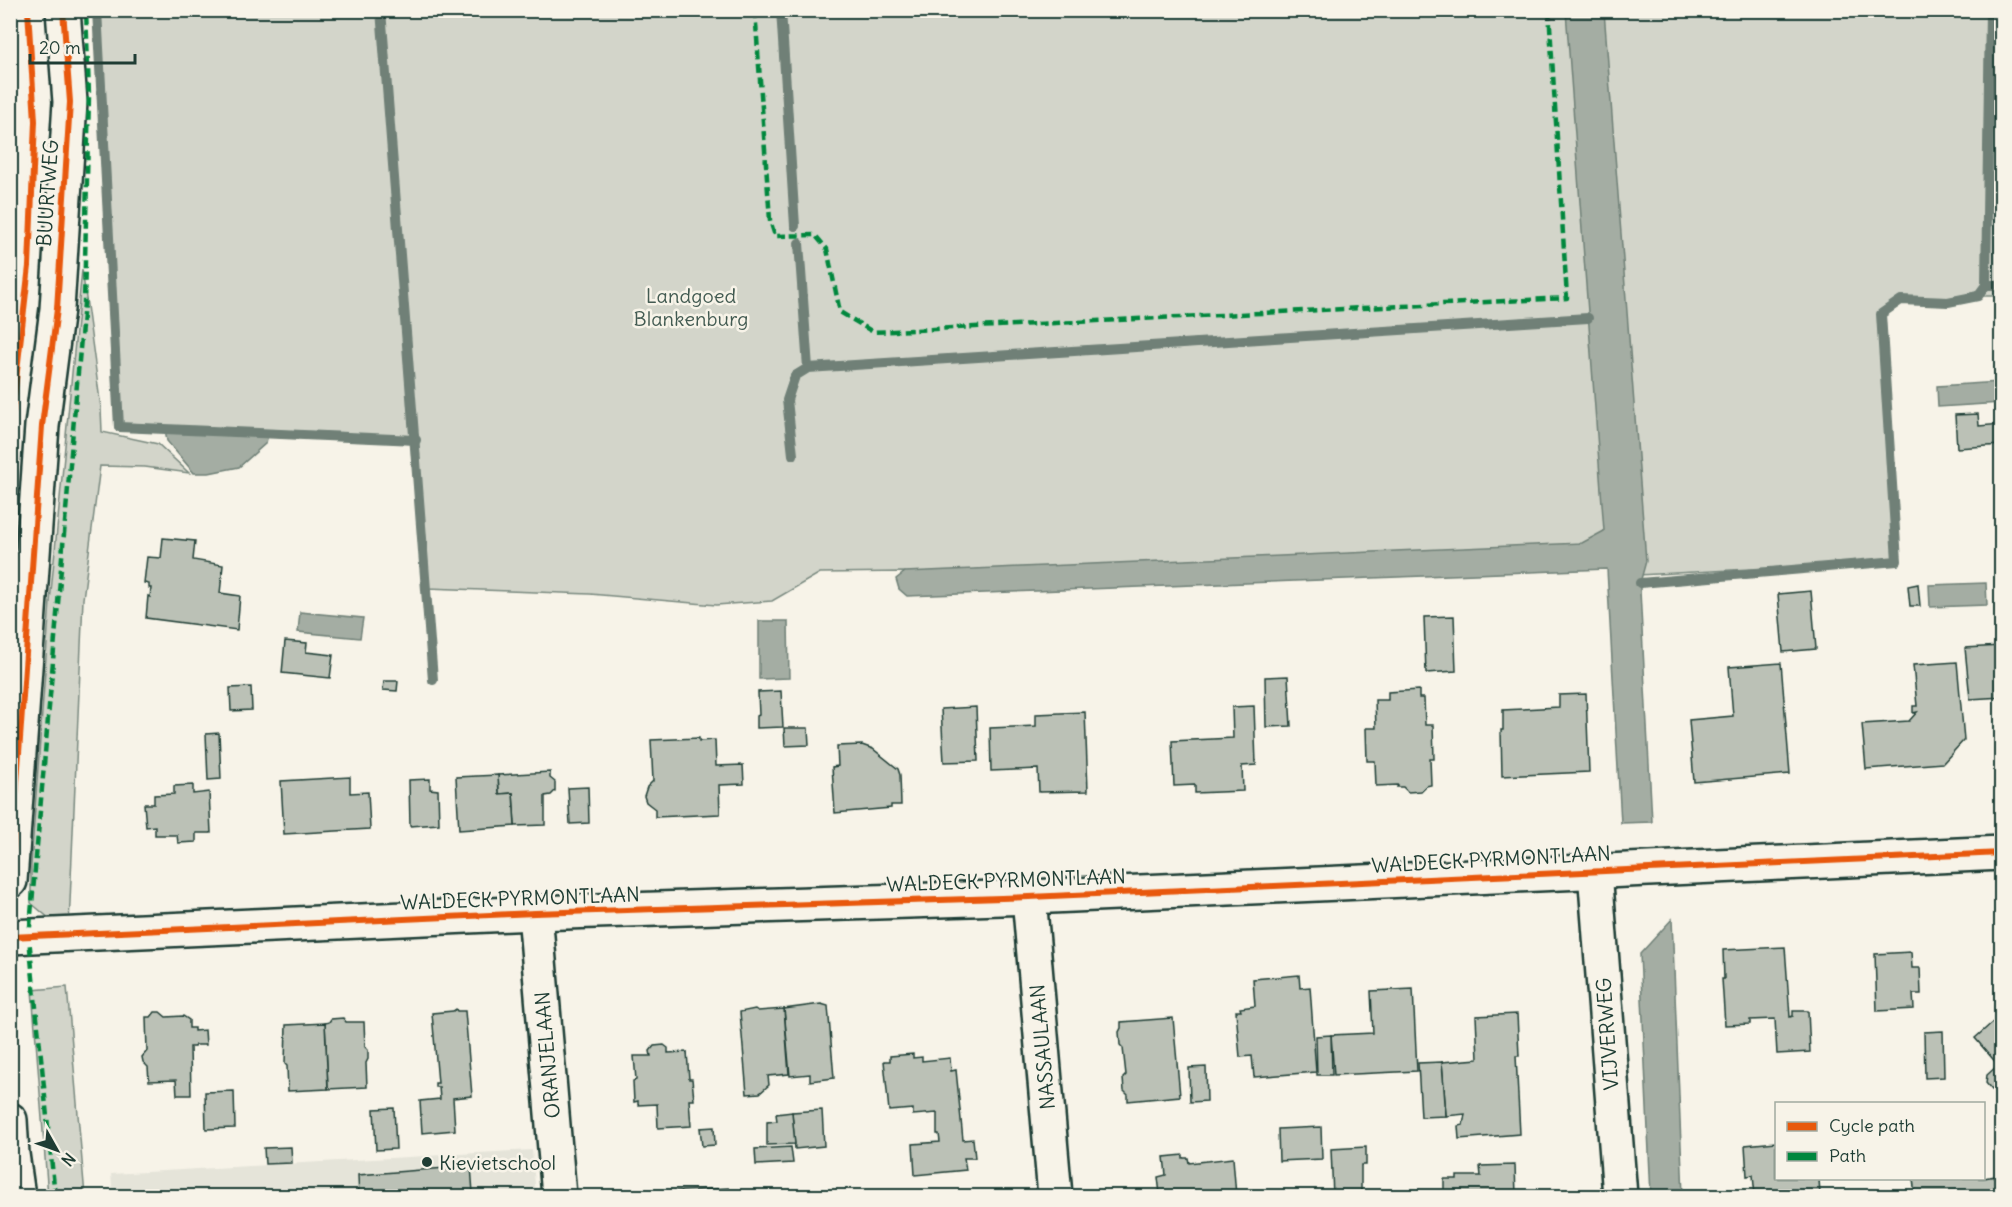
<svg xmlns="http://www.w3.org/2000/svg" width="2012" height="1207" viewBox="0 0 2012 1207" font-family="Delius,sans-serif">
	<rect width="100%" height="100%" fill="#f7f3e8"/>
	<filter id="ink" filterUnits="userSpaceOnUse"><feTurbulence type="fractalNoise" baseFrequency=".0167" numOctaves="2"/><feDisplacementMap in="SourceGraphic" scale="12" xChannelSelector="R" yChannelSelector="G"/><feConvolveMatrix kernelMatrix="1 2 1 2 8 2 1 2 1" color-interpolation-filters="sRGB"/></filter>
	<g filter="url(#ink)">
		<path fill="#e5e4d9" d="M532,1150L536,1196H113L111,1174Z"/>
		<g fill="#d3d5ca" stroke="#79897f" stroke-width="1.5">
			<path d="M97,11H2001V296H1978L1948,302L1901,300L1881,314L1897,561L1638,575L1583,557L913,585L905,572L820,573L772,601L716,605L590,594L427,588L416,440L119,427Z"/>
			<path d="M82,269L101,408L102,432L158,444L189,473L145,467L100,466L83,599L69,925L50,919L31,903V865L50,602Z"/>
			<path d="M67,987L85,1196H48L32,990Z"/>
		</g>
		<g fill="#a4ada3" stroke="#6f8077" stroke-width="1.5">
			<path d="M1566,11H1604L1646,561L1640,583V591L1652,822L1621,823L1607,569L907,596L899,589L896,579L905,572L1582,543L1604,531Z"/>
			<path d="M2000,382L2001,403L1938,407L1937,386Z"/>
			<path d="M165,429L268,434L266,443L239,467L209,473H194L167,441Z"/>
			<path d="M1986,583L1987,605L1930,607L1929,585Z"/>
			<path d="M300,612L363,618L360,638L298,632Z"/>
			<path d="M759,621H788L789,678L759,679Z"/>
			<path d="M1672,919L1683,1196H1651L1640,954Z"/>
		</g>
		<g fill="none" stroke-linecap="round" stroke-linejoin="round">
			<g stroke="#6f8077" stroke-width="10">
				<path d="M97,10L119,427L416,440"/>
				<path d="M381,10L433,680"/>
				<path d="M781,10L795,226"/>
				<path d="M799,243L808,368L1588,318"/>
				<path d="M1986,285H2002"/>
				<path d="M793,455L787,400L795,376L808,368"/>
				<path d="M1640,583L1897,561L1881,314L1901,300L1948,302L1978,296L1986,285L1990,10"/>
			</g>
		</g>
		<g fill="#bbc1b6" stroke="#1f3d34" stroke-width="1.5">
			<path d="M1978,414L1979,426L2002,424V445L1957,448L1955,415Z"/>
			<path d="M163,538L195,541L193,560L223,565L220,593L240,596L237,630L146,618L148,596L150,597L151,588H149V584L144,583L147,557L161,558Z"/>
			<path d="M1918,584L1920,606H1910L1908,586Z"/>
			<path d="M1811,591L1816,649L1783,652L1778,594Z"/>
			<path d="M1454,616L1456,671L1426,673L1424,617Z"/>
			<path d="M285,641L307,643L306,652L333,655L330,678L282,673Z"/>
			<path d="M2001,646L2002,697L1970,699L1965,648Z"/>
			<path d="M1957,662L1964,740L1943,763L1866,769L1862,724L1909,721L1917,712L1913,713V706H1917L1913,665Z"/>
			<path d="M1781,663L1790,774L1694,782L1689,720L1733,716L1729,667Z"/>
			<path d="M1288,676L1291,726L1266,727L1265,677Z"/>
			<path d="M384,681H398L397,691L383,690Z"/>
			<path d="M251,687L252,710L231,711L230,688Z"/>
			<path d="M1419,690V698H1424L1425,725H1433L1434,759H1430L1431,785L1426,786L1421,791L1408,792L1403,787H1397L1398,785L1376,786L1375,761H1367L1366,728H1376L1375,700H1388V692Z"/>
			<path d="M781,691L783,727L757,728V716L759,715L758,692Z"/>
			<path d="M1586,694L1589,772L1502,776L1501,730H1503V710L1559,707V695Z"/>
			<path d="M1254,706L1256,765L1242,766L1243,791L1195,793V785L1174,786L1172,741L1233,738L1232,707Z"/>
			<path d="M976,707L978,761L944,762L941,709Z"/>
			<path d="M1085,712L1088,791L1039,792L1038,769L991,771L990,728L1036,726V714Z"/>
			<path d="M784,728H808L809,745L785,746Z"/>
			<path d="M219,733L221,779L208,780L206,734Z"/>
			<path d="M699,738V741L715,740L716,766L743,765L744,784L719,785L720,814L655,817V809L646,802L644,796L647,787L653,781L651,740Z"/>
			<path d="M862,745L873,749L898,769L900,775L901,805H891V808L835,813L832,767L838,766L837,746Z"/>
			<path d="M550,772V778L555,782V791L551,795L545,796V825L515,826L513,793L499,794L498,775Z"/>
			<path d="M498,775L499,794L513,793L515,826L459,830L456,777Z"/>
			<path d="M350,777V793L368,792L370,829L284,834L281,781Z"/>
			<path d="M430,779V789L438,790L439,824L410,826L409,780Z"/>
			<path d="M193,785V794L209,792L211,833H196V842L178,843L177,835H155V826L146,827L144,804H154V795L174,794V786Z"/>
			<path d="M588,787L589,823L570,824L568,788Z"/>
			<path d="M1785,947L1790,1017L1793,1016V1011H1808L1810,1052L1777,1054L1775,1019L1750,1020V1024L1725,1025L1722,979H1724L1723,950Z"/>
			<path d="M1911,952L1912,968H1920L1921,994H1913L1914,1009L1877,1011L1875,954Z"/>
			<path d="M1299,975L1300,988L1310,987L1316,1072L1254,1077L1252,1056L1240,1057L1236,1011H1241L1240,1008L1255,1006L1253,979Z"/>
			<path d="M1413,989L1417,1071L1334,1075L1331,1035L1373,1033L1371,991Z"/>
			<path d="M821,1004L828,1006L834,1078L810,1081V1074L790,1076L784,1009Z"/>
			<path d="M456,1009L457,1011H465L472,1096L453,1098L455,1130L422,1133L420,1101L440,1099L439,1087H435V1083H438L432,1013L453,1011Z"/>
			<path d="M755,1009L758,1011L784,1009L789,1074L768,1076L769,1085L760,1093L747,1094L740,1012Z"/>
			<path d="M155,1012H160L166,1017L183,1016L189,1020V1028H194V1031L205,1030L206,1045H195V1047H190L191,1095H177L176,1080L149,1081L148,1067L143,1062L142,1057L147,1051L146,1017H151Z"/>
			<path d="M1517,1014L1519,1056H1516L1520,1134L1459,1139L1458,1126L1463,1125L1465,1114L1446,1116L1442,1062L1478,1059L1476,1016Z"/>
			<path d="M2002,1014V1088L1998,1091L1992,1090L1986,1083L1987,1075L1998,1065L1975,1038Z"/>
			<path d="M343,1018L346,1022H364L365,1047L368,1050V1059L366,1063L367,1087L328,1089L325,1023L329,1022L331,1019Z"/>
			<path d="M1173,1018L1180,1096L1128,1101V1095L1124,1091L1123,1078L1126,1075L1123,1048L1120,1045L1119,1032L1121,1028V1022Z"/>
			<path d="M325,1023L328,1089L288,1091L287,1066L285,1064L286,1025Z"/>
			<path d="M1943,1031L1944,1077L1925,1078L1924,1032Z"/>
			<path d="M1331,1035L1332,1075H1317L1316,1036Z"/>
			<path d="M664,1045L668,1048V1053L687,1052L689,1079H692L694,1100H689L691,1126L658,1128L657,1104L638,1105V1101L634,1102L633,1081L636,1080L634,1056H651L650,1051L654,1046Z"/>
			<path d="M913,1054V1058L922,1057V1061L950,1058L951,1071L956,1070L963,1140L973,1139L975,1158H964L966,1170L915,1175L913,1144L940,1142L939,1134H937V1113L913,1115V1109L889,1111L884,1061H890V1056Z"/>
			<path d="M1442,1062L1446,1116L1421,1117L1418,1063Z"/>
			<path d="M1206,1067L1207,1101L1190,1102L1189,1068Z"/>
			<path d="M234,1091L235,1128L206,1129L205,1092Z"/>
			<path d="M394,1108L396,1149L376,1150L374,1109Z"/>
			<path d="M822,1110L824,1146L795,1149L792,1112Z"/>
			<path d="M792,1112L795,1144L767,1145V1122L777,1121L776,1114Z"/>
			<path d="M714,1127L715,1145L702,1146L700,1128Z"/>
			<path d="M1321,1127L1322,1159L1279,1161L1278,1129Z"/>
			<path d="M1776,1142V1178H1819L1820,1196H1755L1753,1175L1747,1176L1745,1145Z"/>
			<path d="M291,1147L292,1163L265,1164L264,1148Z"/>
			<path d="M791,1147L793,1163L756,1165L755,1149Z"/>
			<path d="M1366,1147V1165H1361V1196H1333L1331,1149Z"/>
			<path d="M1183,1155V1158H1188L1189,1163L1233,1158L1236,1196H1168L1167,1193L1160,1194L1158,1177L1166,1175L1164,1157Z"/>
			<path d="M2002,1159V1196H1915L1913,1178H1984L1995,1176Z"/>
			<path d="M1515,1165L1516,1196H1523H1444V1179H1457V1176H1481L1480,1166Z"/>
			<path d="M471,1166L473,1193H481L482,1196H359L358,1175Z"/>
			<path d="M729,1188V1196H660L662,1192Z"/>
		</g>
		<g fill="none" stroke-linecap="round" stroke-linejoin="round">
			<g stroke="#1f3d34" stroke-width="38">
				<g id="minor">
					<path d="M1595,871L1620,1196"/>
					<path d="M10,881L42,426L57,309L70,102L63,10"/>
					<path d="M1029,897L1055,1196"/>
					<path d="M535,913L559,1196"/>
					<path d="M10,937L535,913L1029,897L2002,853"/>
					<path d="M10,1120L12,1154L18,1196"/>
				</g>
			</g>
			<use href="#minor" stroke="#f7f3e8" stroke-width="33"/>
			<g stroke="#00873e" stroke-width="4.5" stroke-dasharray="9 4.5" stroke-linecap="butt">
				<path d="M755,10L770,220L775,236L815,235L827,249L840,312L873,332L1567,298L1549,10"/>
				<path d="M55,1196L29,938L84,303L89,95L86,10"/>
			</g>
			<g stroke="#f7f3e8" stroke-width="10">
				<g id="cycleway">
					<path d="M10,432L29,266L35,121L28,10"/>
					<path d="M10,881L42,426L57,309L70,102L63,10"/>
					<path d="M10,937L535,913L1029,897L2002,853"/>
				</g>
			</g>
			<use href="#cycleway" stroke="#e8590c" stroke-width="6"/>
		</g>
	</g>
	<circle fill="#1f3d34" stroke="#f7f3e8" stroke-width="2" cx="427" cy="1162" r="6"/>
	<g text-anchor="middle" dominant-baseline="central" stroke-width="5" stroke-linejoin="round" paint-order="stroke">
		<g font-size="20" fill="#1f3d34" stroke="#f7f3e8">
			<text transform="translate(47 193) rotate(-86)">BUURTWEG</text>
			<text transform="translate(1491 859) rotate(-3)">WALDECK PYRMONTLAAN</text>
			<text transform="translate(1006 880) rotate(-2)">WALDECK PYRMONTLAAN</text>
			<text transform="translate(520 898) rotate(-2)">WALDECK PYRMONTLAAN</text>
			<text transform="translate(1607 1034) rotate(-94)">VIJVERWEG</text>
			<text transform="translate(1042 1047) rotate(-95)">NASSAULAAN</text>
			<text transform="translate(547 1055) rotate(-95)">ORANJELAAN</text>
		</g>
		<g font-size="20" fill="#435b52" stroke="#f7f3e8">
			<text x="691" y="295">Landgoed<tspan x="691" dy="23">Blankenburg</tspan></text>
		</g>
		<g font-size="20" fill="#1f3d34" stroke="#f7f3e8" text-anchor="start">
			<text x="439" y="1162">Kievietschool</text>
		</g>
	</g>
	<rect width="2012" height="1207" fill="none" stroke="#f7f3e8" stroke-width="36"/>
	<rect x="18" y="18" width="1976" height="1171" fill="none" stroke="#1f3d34" stroke-width="2" filter="url(#ink)"/>
	<rect x="1775" y="1102" width="210" height="78" fill="#f7f3e8" stroke="#a1aaa0" stroke-width="1.5"/>
	<rect x="1787" y="1122" width="30" height="9" fill="#e8590c" stroke="#a1aaa0" stroke-width="1.5"/>
	<text x="1829" y="1132" font-size="18" fill="#1f3d34">Cycle path</text>
	<rect x="1787" y="1152" width="30" height="9" fill="#00873e" stroke="#a1aaa0" stroke-width="1.5"/>
	<text x="1829" y="1162" font-size="18" fill="#1f3d34">Path</text>
	<g transform="translate(57 1150) rotate(130)" stroke="#f7f3e8" stroke-width="4.5" paint-order="stroke">
	<path d="M0-4.5L10 22L0 15L-10 22Z" fill="#1f3d34"/>
	<text y="-9" font-size="16" font-weight="bold" text-anchor="middle" fill="#1f3d34">N</text>
	</g>
	<path d="M30 54v9h105v-9" fill="none" stroke="#1f3d34" stroke-width="3"/>
	<text x="39" y="54" font-size="18" fill="#1f3d34" stroke="#f7f3e8" stroke-width="4.5" paint-order="stroke">20 m</text>
</svg>
